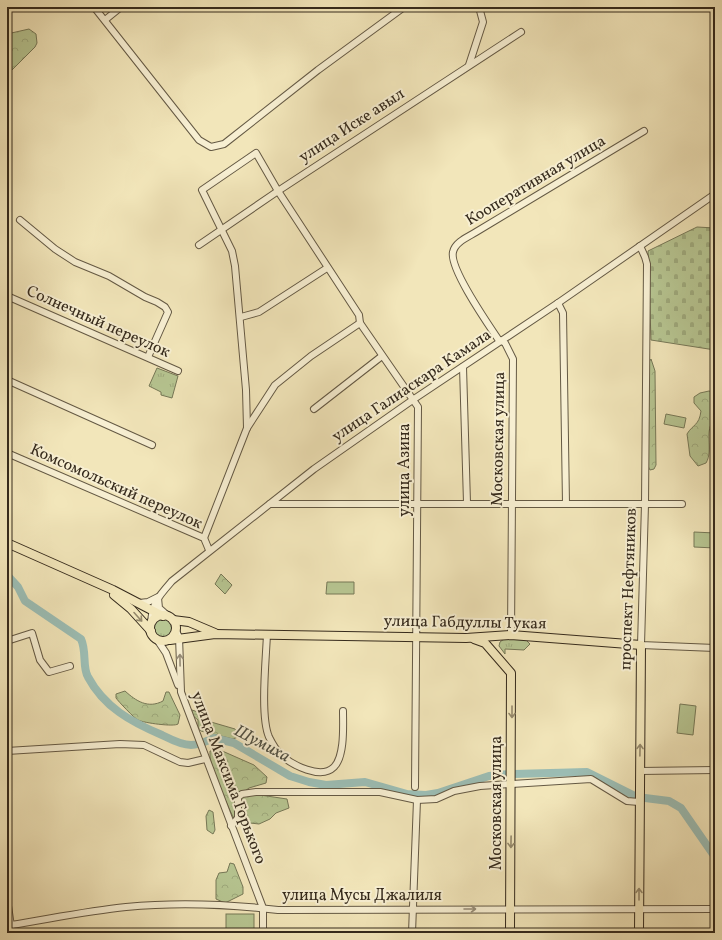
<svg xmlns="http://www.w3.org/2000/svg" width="722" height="940" viewBox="0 0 722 940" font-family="Vollkorn,serif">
	<defs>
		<pattern id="grass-tufts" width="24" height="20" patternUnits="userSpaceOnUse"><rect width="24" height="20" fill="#b7c692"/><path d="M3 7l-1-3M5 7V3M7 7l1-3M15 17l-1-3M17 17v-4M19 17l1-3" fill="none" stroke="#9eaa7d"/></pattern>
		<pattern id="forest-crowns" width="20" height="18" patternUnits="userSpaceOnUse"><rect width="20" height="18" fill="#b7c692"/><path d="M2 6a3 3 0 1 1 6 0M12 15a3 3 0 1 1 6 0" fill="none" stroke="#9eaa7d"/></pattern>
		<pattern id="cemetery-stones" width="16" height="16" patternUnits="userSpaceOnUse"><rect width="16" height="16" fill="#b7c692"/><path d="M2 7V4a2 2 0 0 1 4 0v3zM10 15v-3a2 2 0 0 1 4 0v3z" fill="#9eaa7d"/></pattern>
	</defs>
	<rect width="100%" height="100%" fill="#f2e6ba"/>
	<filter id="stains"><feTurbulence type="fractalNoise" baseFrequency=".005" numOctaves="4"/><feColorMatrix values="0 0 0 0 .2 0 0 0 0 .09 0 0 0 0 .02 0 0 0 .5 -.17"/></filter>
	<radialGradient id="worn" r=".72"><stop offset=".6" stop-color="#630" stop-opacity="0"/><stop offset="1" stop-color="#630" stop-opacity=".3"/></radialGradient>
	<g fill="url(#grass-tufts)" stroke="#767857">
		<path d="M157,368L178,376L172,398L161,395V392L149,386Z"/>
		<circle cx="163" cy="629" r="10"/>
		<path d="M504,639L526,640L530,644L524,650L505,649V654L499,646L500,642Z"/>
	</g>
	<g fill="url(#forest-crowns)" stroke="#767857">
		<path d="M29,29L36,34L37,43L35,47L10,72L7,79V34Z"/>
		<path d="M651,359L655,371L656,465L654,469L650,470L648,466L649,362Z"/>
		<path d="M709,391L715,393V419C703,429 714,450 706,463L698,466L690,456L687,434C693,424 699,426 701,411L694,403V397L700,393Z"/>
		<path d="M221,574L232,585L225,594L215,584Z"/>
		<path d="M125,691C136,701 148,709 163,701L166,692H169L180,715L178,724C174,727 144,723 138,720C135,719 118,701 116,698V694Z"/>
		<path d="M192,710L198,712L211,722L235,729L238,733V737L233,739L201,731L198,727V720L192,715Z"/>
		<path d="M220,750L254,765L267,777L266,783L249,788L245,791L246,795H260L287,799L289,808L276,813L270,819L259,824L241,822L233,817L213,773L210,757V751Z"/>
		<path d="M209,810L213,812L215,830L213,834L207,830L206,816Z"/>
		<path d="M230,863L234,864L243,887V894L225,903L216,899V880L219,873L227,872Z"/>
	</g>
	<path fill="url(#cemetery-stones)" stroke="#767857" d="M697,227L715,228V350L651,340L648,251Z"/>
	<g fill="#b7c692" stroke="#767857">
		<path d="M666,414L686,418L684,428L664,424Z"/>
		<path d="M694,532L715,533V548L694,547Z"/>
		<path d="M327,582H354V594H326Z"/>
		<path d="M680,704L696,706L693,735L677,733Z"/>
		<rect x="226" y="914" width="28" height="15"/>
	</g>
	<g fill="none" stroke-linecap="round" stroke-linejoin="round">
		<g stroke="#9cbeb5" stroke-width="8">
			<path d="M7,575L18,587L25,601L81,639C87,652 82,667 88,677C104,707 131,722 162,735C170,739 181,745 191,745C199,745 207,741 214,738L234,743L290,776L309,782L326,785L365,782L407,794L426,795L438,793L489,776L509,774"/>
			<path d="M514,774L587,772L635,796"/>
			<path d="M645,798L669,801L681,808L715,857"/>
		</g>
		<g stroke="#645944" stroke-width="8">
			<g id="minor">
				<path d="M94,7L199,140L211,147L224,144L318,70L404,7"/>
				<path d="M714,7L715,49"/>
				<path d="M105,20L121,7"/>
				<path d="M469,65L483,22L479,7"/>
				<path d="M20,220L55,249L75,262L109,276L145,297L157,302L165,307L168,312L148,357"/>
				<path d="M199,245L278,191L521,32"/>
				<path d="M640,246L645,257L647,264L645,504L641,645L715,648"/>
				<path d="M7,296L178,371"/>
				<path d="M558,303L563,313L566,504"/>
				<path d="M241,317L259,312L327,268"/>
				<path d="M463,367L467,503"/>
				<path d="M7,380L152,445"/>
				<path d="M314,409L382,356"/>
				<path d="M247,428L246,390L235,266L232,251L202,190L256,153L278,191L359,315L360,323L418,407L415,787"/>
				<path d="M7,453L204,538L209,550"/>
				<path d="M270,504H682"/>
				<path d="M204,538L247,428L275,385L311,356L360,323"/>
				<path d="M158,598L159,608L168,616"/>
				<path d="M139,603L148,602L158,597"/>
				<path d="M151,624C152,603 158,597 172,581L314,469L414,399L558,303L715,194"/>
				<path d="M176,631L179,637L181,692L263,908V933"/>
				<path d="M267,634C266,660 260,716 269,737C272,743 277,751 281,755C292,765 321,780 334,767C345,756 343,725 343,711"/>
				<path d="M511,635L513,359L505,343L498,339C488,324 449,268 453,252C455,242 468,237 476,232L644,131"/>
				<path d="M7,641L32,633L40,660L49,672L70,666"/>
				<path d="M158,641L166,653L178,685"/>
				<path d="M7,751L120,744L144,745L180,762L188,763L205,759"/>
				<path d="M640,771L715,770"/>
				<path d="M231,826L238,818V797L242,794L256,792H380L417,800L436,799L454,791L480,786L591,779L627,801L639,802"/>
				<path d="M7,899L12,933"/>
				<path d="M11,925C49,919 87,911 126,907C176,902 228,904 278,910L715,909"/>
				<path d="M412,933L417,800"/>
			</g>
		</g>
		<g stroke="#352a1c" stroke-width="10">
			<g id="major">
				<path d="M7,543L113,590L163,616"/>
				<path d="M114,595L131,609L151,631"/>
				<circle cx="163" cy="628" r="13"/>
				<path d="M173,620L189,622L215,633"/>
				<path d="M474,639L485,643L511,673L510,933"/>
				<path d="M170,640L215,634L466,638L511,635L641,645L639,933"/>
			</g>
		</g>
		<use href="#minor" stroke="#f7efd2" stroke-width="6"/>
		<use href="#major" stroke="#f2e6ba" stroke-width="8"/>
	</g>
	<defs><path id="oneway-shaft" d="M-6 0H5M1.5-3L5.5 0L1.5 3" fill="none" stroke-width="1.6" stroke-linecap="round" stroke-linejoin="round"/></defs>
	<g stroke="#94886b">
		<use href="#oneway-shaft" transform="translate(138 617) rotate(48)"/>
		<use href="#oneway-shaft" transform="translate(512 712) rotate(90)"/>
		<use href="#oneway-shaft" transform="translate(640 750) rotate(-89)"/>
		<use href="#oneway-shaft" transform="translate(511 842) rotate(91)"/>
		<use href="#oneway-shaft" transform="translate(639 894) rotate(-90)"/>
	</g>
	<g stroke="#968c77">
		<use href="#oneway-shaft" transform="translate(180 660) rotate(-91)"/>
		<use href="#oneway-shaft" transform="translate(470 909)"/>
	</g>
	<g text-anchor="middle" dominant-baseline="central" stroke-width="4" stroke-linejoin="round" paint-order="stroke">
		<g font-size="16" fill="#352a1c" stroke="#f7efd2">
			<text transform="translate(352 126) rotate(-33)">улица Иске авыл</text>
			<text transform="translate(536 181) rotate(-31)">Кооперативная улица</text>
			<text transform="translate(98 322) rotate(24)">Солнечный переулок</text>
			<text transform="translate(412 386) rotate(-34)">улица Галиаскара Камала</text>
			<text transform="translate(499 439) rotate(-89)">Московская улица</text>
			<text transform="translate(405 470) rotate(-90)">улица Азина</text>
			<text transform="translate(116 487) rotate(24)">Комсомольский переулок</text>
			<text transform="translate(629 589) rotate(-88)">проспект Нефтяников</text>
			<text transform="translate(465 623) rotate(1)">улица Габдуллы Тукая</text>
			<text transform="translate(228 778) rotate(69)">улица Максима Горького</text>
			<text transform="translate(497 803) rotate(-90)">Московская улица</text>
			<text x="362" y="896">улица Мусы Джалиля</text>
		</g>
		<g font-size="17" font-style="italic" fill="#4f4f42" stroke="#f7efd2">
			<text transform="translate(262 744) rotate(28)">Шумиха</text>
		</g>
	</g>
	<rect width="722" height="940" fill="none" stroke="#f2e6ba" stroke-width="24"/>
	<rect x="8" y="8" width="706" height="924" fill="none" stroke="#352a1c" stroke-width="2"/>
	<rect x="12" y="12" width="698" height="916" fill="none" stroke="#352a1c"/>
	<rect width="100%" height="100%" filter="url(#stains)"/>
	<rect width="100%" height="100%" fill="url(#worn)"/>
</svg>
